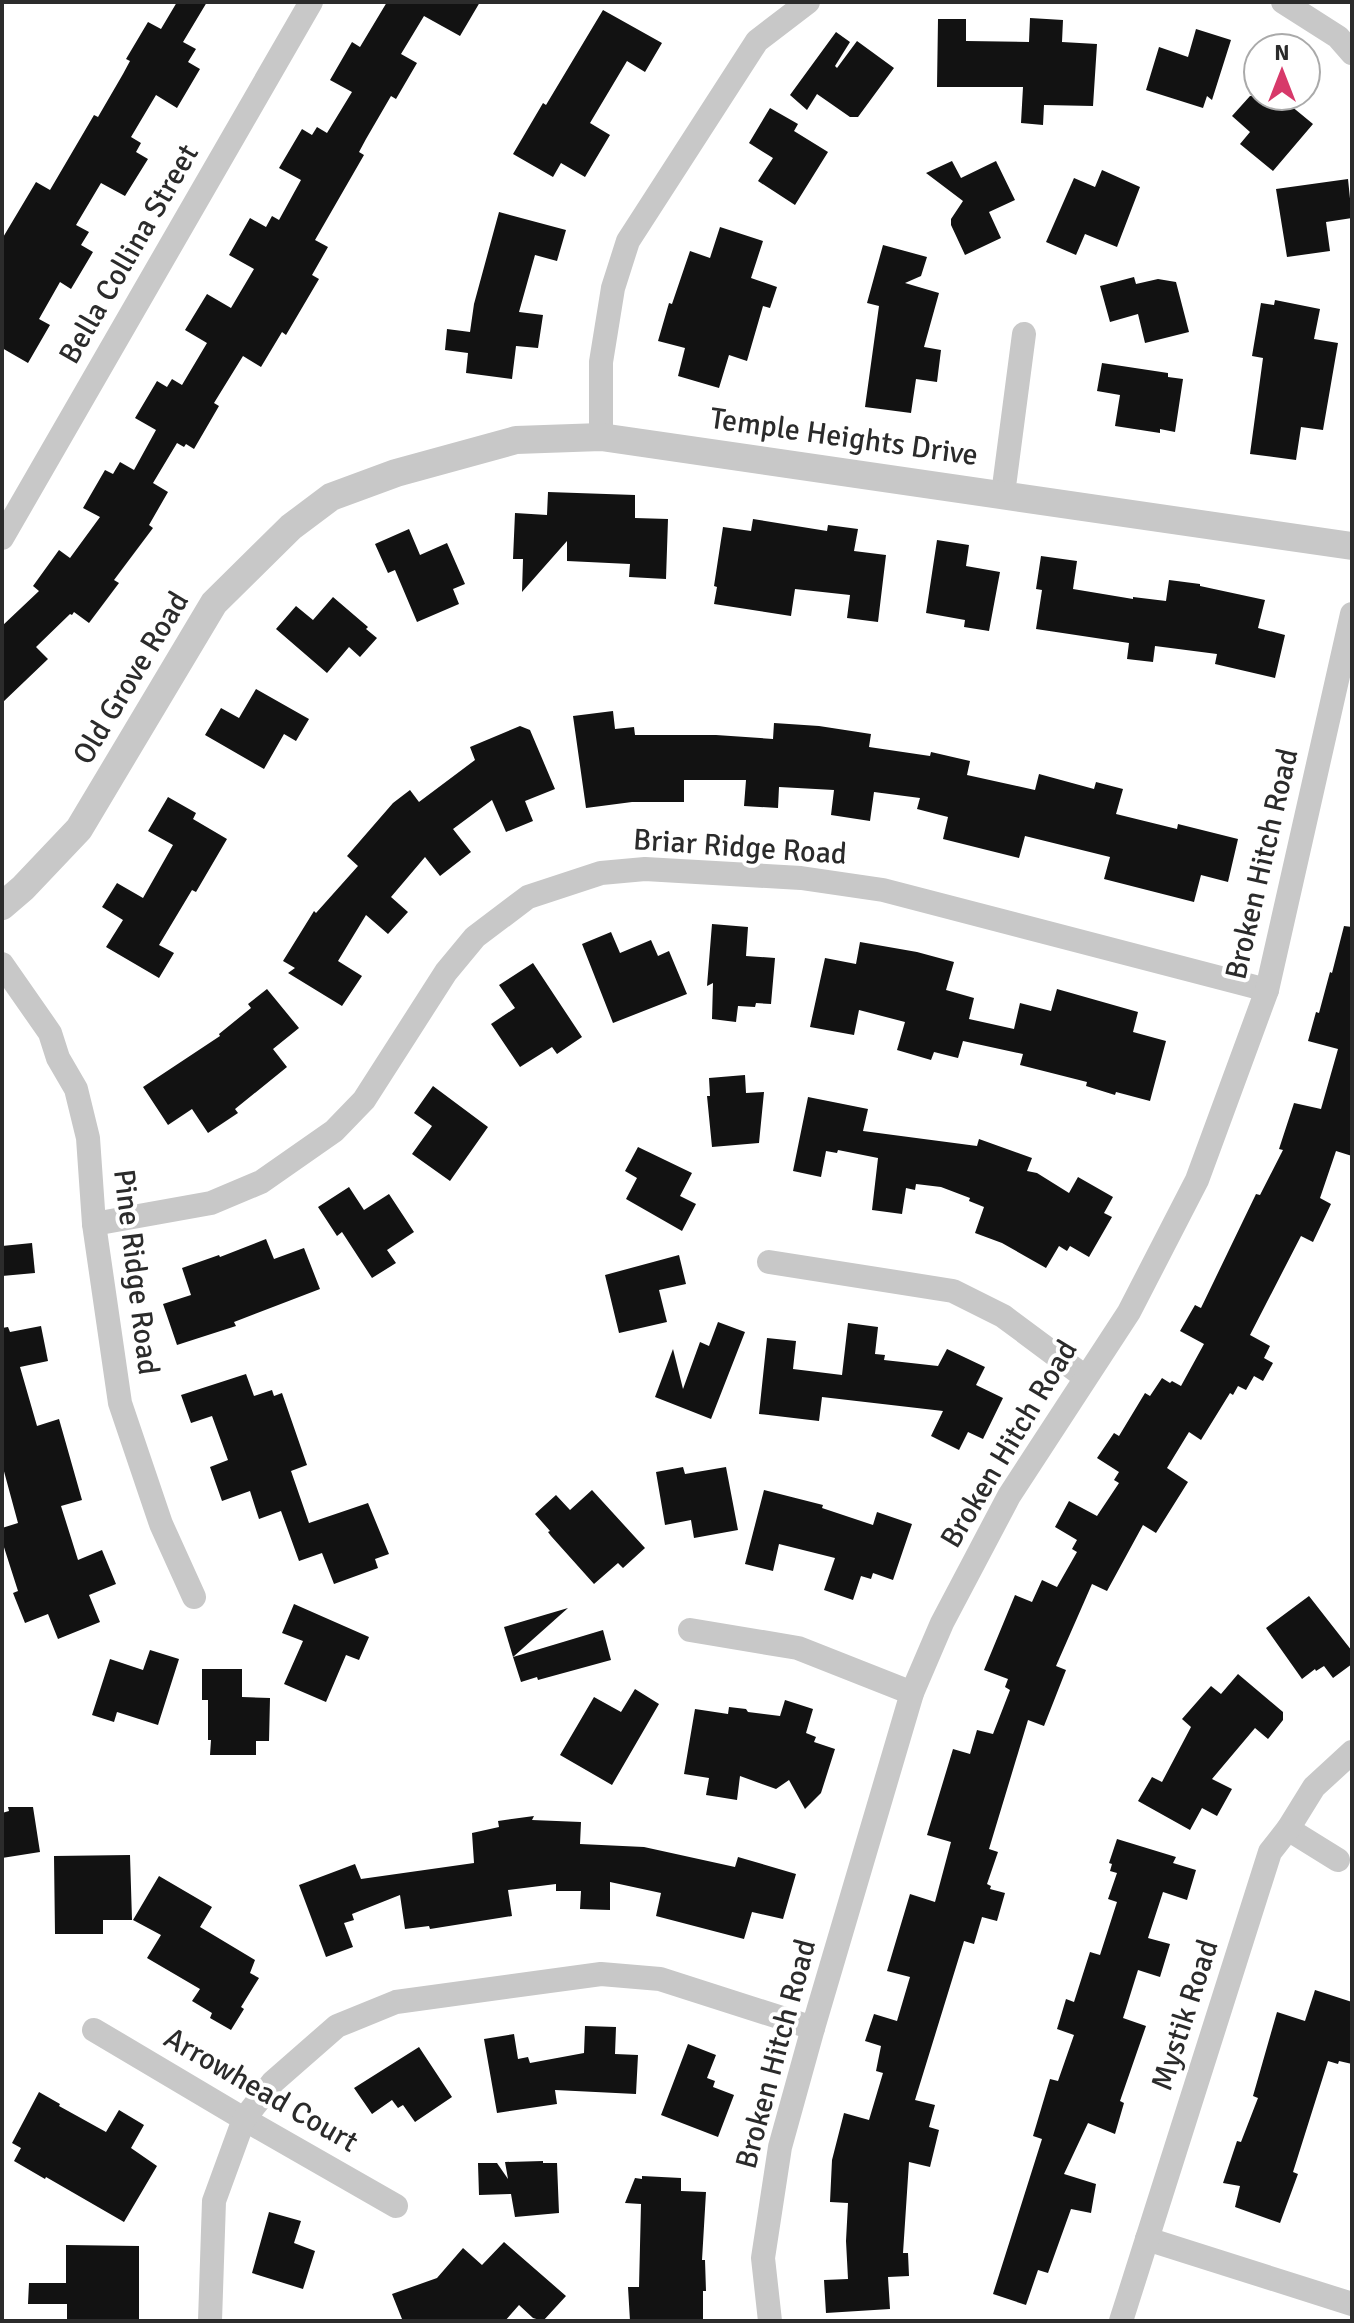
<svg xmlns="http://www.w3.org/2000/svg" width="1354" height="2323" viewBox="0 0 1354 2323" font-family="Signika,sans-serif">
	<rect width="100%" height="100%" fill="#fff"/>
	<g fill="#121212">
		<path d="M177,2H207L183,42L196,49L188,62L200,69L177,108L156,95L131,137L141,143L136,152L148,159L125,196L101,183L76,225L89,232L81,245L93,252L71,289L60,282L39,319L50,325L28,363L2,348V239L36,182L50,190L94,115L98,117L123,74L130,61L126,59L148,22L161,29Z"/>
		<path d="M387,2H480L460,36L424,16L401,54L417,63L396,99L391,96L366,139L359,152L364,155L315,240L328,247L312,275L319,279L286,335L282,332L261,367L243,356L214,403L219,406L194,449L186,444L184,447L177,443L153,483L168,492L149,525L153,528L114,580L119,583L89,623L74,612L72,615L70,614L36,647L48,659L2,703V626L39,591L33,586L59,550L70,558L100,517L83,508L105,470L113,474L120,462L134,470L156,430L135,418L157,381L167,387L172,379L182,385L207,343L185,330L207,294L231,308L254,269L229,255L250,218L266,227L272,216L279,220L301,180L279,168L302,129L312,135L317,127L327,133L352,92L330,80L352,42L360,47Z"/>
		<path d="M603,10L662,43L645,72L627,61L590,123L610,135L585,177L561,163L553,177L513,154L543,103L546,105Z"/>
		<path d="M1030,18L1063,20L1062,42L1097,44L1093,106L1044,105L1043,125L1021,123L1023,87H937L938,19H966V41L1029,42Z"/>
		<path d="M1196,29L1231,40L1212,100L1207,96L1203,108L1146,90L1159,47L1188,57Z"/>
		<path d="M836,32L850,42L835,66L837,68L857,41L894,68L858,117H850L817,94L807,110L790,95Z"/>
		<path d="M1250,96H1279L1313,124L1273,171L1240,144L1250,132L1232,116Z"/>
		<path d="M770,108L798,124L794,131L828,152L795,205L758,181L773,158L749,143Z"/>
		<path d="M952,161L961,178L996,161L1015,200L989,212L1001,238L965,255L951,225V219L963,201L926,173Z"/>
		<path d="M1102,170L1140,187L1117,247L1085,234L1076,255L1046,242L1074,178L1095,187Z"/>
		<path d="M1348,179L1352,218L1326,222L1330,251L1287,257L1276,189Z"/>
		<path d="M499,212L566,230L557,261L535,255L519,312L543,315L538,348L516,346L512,379L466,373L468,353L445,350L447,329L470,332L474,304Z"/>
		<path d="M720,227L763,241L751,278L777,287L770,308L763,306L747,361L729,355L719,388L678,376L685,348L658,341L669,303L672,304L690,251L710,258Z"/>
		<path d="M883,245L927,257L921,276L905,283L939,293L924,347L941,350L937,382L916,379L911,413L865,407L879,306L867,303Z"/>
		<path d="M1134,277L1136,284L1158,279L1176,282L1189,332L1145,343L1138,314L1110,322L1100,286Z"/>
		<path d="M1275,300L1320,309L1314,339L1338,343L1323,430L1301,427L1296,460L1250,454L1263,358L1252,356L1261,303L1274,305Z"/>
		<path d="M1102,363L1168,373V377L1183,379L1175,432L1160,429V433L1115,426L1120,395L1097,391Z"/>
		<path d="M548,492L635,495V518L668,519L666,579L629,577L630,564L567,561V541L522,592L523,559H513L515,513L547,515Z"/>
		<path d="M753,519L827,531L828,525L858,529L854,551L886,555L878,622L847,618L850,595L795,589L791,616L714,604L717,587L714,586L723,527L751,531Z"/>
		<path d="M409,529L420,555L447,543L465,584L453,589L459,604L417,622L395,570L388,573L375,544Z"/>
		<path d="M937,540L969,545L966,566L1000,572L989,631L964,627L965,620L926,613Z"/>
		<path d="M1041,556L1077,561L1073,589L1133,599V597L1166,601L1169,580L1200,584V586L1265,600L1258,628L1285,635L1275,678L1215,664L1217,654L1155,646L1153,662L1127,659L1129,643L1036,629L1042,590L1036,589Z"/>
		<path d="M333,597L368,627L366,629L377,638L360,657L349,647L327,673L276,629L296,606L313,620Z"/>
		<path d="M256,689L309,719L296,741L284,734L264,769L205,735L221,708L239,718Z"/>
		<path d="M613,711L615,729L634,727L635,735H716L773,739L774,723L819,726L871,734L869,747L930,756L931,752L970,761L967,775L1035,790L1039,774L1094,789L1096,782L1123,789L1116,814L1177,829L1178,824L1238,839L1228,882L1201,875L1194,902L1104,879L1110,857L1025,836L1019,858L943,839L948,817L917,809L920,798L874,792L870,821L831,815L834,790L779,787L778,808L744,806L746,780H684V802H632L586,808L573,716Z"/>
		<path d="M520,726L530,730L555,789L525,801L533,821L506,832L492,800L453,829L471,852L440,876L425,857L391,897L408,912L388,934L366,915L338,961L362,976L342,1006L288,973L295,968L283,961L314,911L316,913L358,866L347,856L393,803L410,790L419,802L475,760L470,747Z"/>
		<path d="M168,797L196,813L193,819L227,839L196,892L192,890L159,945L174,953L159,978L106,947L123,920L102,907L117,883L143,898L173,845L148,831Z"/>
		<path d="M712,924L748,927L746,956L775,958L771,1004L756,1003L755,1007L738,1006L736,1022L712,1019L713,983L707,986Z"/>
		<path d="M1344,926L1352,927V1156L1336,1151L1320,1198L1331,1204L1313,1242L1301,1236L1250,1335L1270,1346L1264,1358L1273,1363L1263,1381L1254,1376L1246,1390L1238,1386L1233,1395L1230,1393L1201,1440L1189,1432L1167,1468L1188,1482L1156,1533L1143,1525L1107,1591L1092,1584L1056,1666L1066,1670L1044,1726L1028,1720L989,1849L998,1852L987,1884L991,1886L990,1889L1005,1893L997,1921L982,1917L974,1944L964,1941L915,2100L935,2105L929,2127L939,2130L930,2167L909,2162L903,2253H908L909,2276L888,2277L890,2309L826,2313L824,2280L848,2279L846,2241L848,2203L830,2202L832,2160L844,2113L869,2120L883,2073L876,2071L881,2046L865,2041L874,2014L897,2021L910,1977L887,1971L910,1894L935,1902L951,1842L927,1835L953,1749L970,1754L977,1730L993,1734L1010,1690L1005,1687L1008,1679L984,1670L1015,1595L1032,1602L1042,1580L1057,1587L1077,1552L1072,1549L1077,1540L1055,1527L1069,1501L1097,1516L1119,1483L1114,1480L1119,1472L1097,1458L1114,1433L1119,1436L1145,1393L1150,1396L1162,1378L1170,1383L1172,1381L1181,1386L1204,1344L1180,1331L1195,1305L1201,1308L1256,1194L1260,1195L1283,1150L1279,1149L1294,1103L1321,1109L1338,1049L1308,1041L1316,1012L1319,1013L1330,972L1332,973Z"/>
		<path d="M611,932L620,953L651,940L658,956L669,951L687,994L613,1023L582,944Z"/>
		<path d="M860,942L917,952L954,962L946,990L974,998L969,1019L1014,1029L1020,1003L1051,1011L1057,989L1138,1012L1133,1032L1166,1041L1150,1101L1116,1092L1115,1095L1086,1086L1087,1082L1020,1065L1023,1054L963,1041L958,1058L934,1052L931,1060L897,1050L905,1022L859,1010L854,1035L810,1027L825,958L856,964Z"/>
		<path d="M533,963L582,1037L557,1054L552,1047L520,1067L491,1024L515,1008L499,985Z"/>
		<path d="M267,989L299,1028L273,1049L287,1067L235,1109L238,1113L208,1133L192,1109L168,1125L143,1087L220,1036L219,1034L251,1008L248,1004Z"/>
		<path d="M745,1075L746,1093L764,1092L759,1143L712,1147L707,1096H710L709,1078Z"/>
		<path d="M433,1086L488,1127L450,1181L412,1154L432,1126L414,1113Z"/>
		<path d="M808,1097L868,1109L863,1131L977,1146L979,1139L1032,1158L1027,1171L1037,1173L1069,1193L1078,1177L1113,1197L1104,1213L1112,1217L1089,1257L1070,1246L1067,1251L1059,1246L1046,1268L1002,1243L975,1233L984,1207L969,1201L970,1198L941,1187L916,1184L915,1190L906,1188L902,1214L872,1210L878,1158L838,1150L837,1153L826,1151L821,1177L793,1171Z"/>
		<path d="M638,1147L692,1173L680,1196L696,1204L682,1231L626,1199L637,1178L625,1171Z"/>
		<path d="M349,1187L364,1210L389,1194L414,1232L387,1250L396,1263L372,1278L342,1232L337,1236L318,1207Z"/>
		<path d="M266,1239L274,1259L304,1248L320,1289L234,1322L236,1326L177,1345L163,1304L191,1295L182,1268L219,1255L220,1257Z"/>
		<path d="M32,1243L35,1273L2,1276V1246Z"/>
		<path d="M679,1255L686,1284L659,1290L667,1322L619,1333L605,1275Z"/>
		<path d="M718,1322L745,1332L711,1419L655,1397L673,1349L683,1389L700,1342L709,1346Z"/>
		<path d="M848,1323L878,1327L875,1354L885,1355L884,1360L938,1366L947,1349L985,1367L976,1385L1003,1398L983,1439L968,1432L959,1450L931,1436L943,1411L822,1397L819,1421L759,1414L767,1338L796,1341L793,1369L842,1375Z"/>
		<path d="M41,1326L48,1361L20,1367L37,1426L59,1419L82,1500L61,1506L78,1560L102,1550L116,1584L89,1595L100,1622L58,1639L48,1614L25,1623L13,1593L18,1591L2,1541V1528L18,1523L2,1464V1328L8,1327L10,1332Z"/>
		<path d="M246,1374L254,1396L272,1390L274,1396L282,1393L307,1465L291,1471L309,1523L368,1503L389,1554L375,1559L378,1568L334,1584L322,1553L299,1561L281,1511L259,1519L250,1491L222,1501L210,1467L228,1460L212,1416L191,1423L181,1395Z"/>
		<path d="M683,1467L685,1474L726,1467L738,1530L694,1538L691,1520L665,1525L656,1472Z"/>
		<path d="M592,1490L645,1548L623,1568L618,1563L594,1584L551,1536L548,1532L550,1531L535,1514L556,1495L570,1510Z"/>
		<path d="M764,1490L823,1505L822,1508L873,1525L877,1512L912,1524L893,1580L873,1573L871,1579L861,1576L853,1600L824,1590L835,1558L779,1544L773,1571L745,1564Z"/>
		<path d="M1309,1596L1352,1651V1664L1333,1678L1324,1666L1316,1671L1315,1669L1302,1679L1266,1628Z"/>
		<path d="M294,1604L369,1637L359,1660L346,1655L326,1702L284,1684L303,1641L282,1633Z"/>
		<path d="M568,1608L513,1657L504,1627Z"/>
		<path d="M603,1630L611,1660L538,1680L537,1677L521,1682L513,1657Z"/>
		<path d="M150,1650L179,1659L158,1725L117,1712L114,1722L92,1715L110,1659L143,1670Z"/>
		<path d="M202,1669H242V1697L270,1698L269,1741H256V1755H210L211,1740H208V1700H202Z"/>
		<path d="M1238,1674L1283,1712V1720L1268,1739L1255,1728L1212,1779L1232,1789L1217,1816L1202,1808L1190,1830L1138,1801L1152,1777L1162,1782L1191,1727L1182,1719L1211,1686L1221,1694Z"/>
		<path d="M635,1689L659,1704L612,1785L560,1755L594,1697L621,1712Z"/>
		<path d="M785,1700L813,1709L806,1733L816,1737L814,1742L835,1749L821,1793L805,1809L789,1780L776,1789L740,1776L737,1800L706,1795L709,1778L684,1774L695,1709L728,1714L729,1707L746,1709L748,1712L780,1716Z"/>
		<path d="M8,1807H33L40,1852L2,1858V1813L9,1811Z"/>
		<path d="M534,1816L532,1820L581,1822L580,1844L644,1847L735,1867L738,1857L796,1874L783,1919L752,1912L744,1939L656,1916L661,1893L610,1882V1910L580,1909L581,1891H556V1884L508,1890L512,1916L430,1929L429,1926L405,1929L400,1895L352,1914L354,1920L344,1923L353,1947L326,1957L299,1885L355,1864L361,1879L474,1863L472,1833L499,1827L498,1821Z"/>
		<path d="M1117,1839L1176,1857L1173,1863L1196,1870L1187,1900L1163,1892L1148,1938L1170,1944L1160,1977L1138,1970L1123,2018L1146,2026L1120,2101L1124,2103L1115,2134L1088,2123L1064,2174L1096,2184L1091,2213L1071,2209L1048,2273L1038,2270L1026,2305L993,2294L1042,2139L1033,2136L1050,2079L1058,2081L1074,2035L1057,2029L1066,1999L1074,2002L1090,1952L1100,1955L1117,1902L1108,1899L1117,1873L1110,1871L1112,1864L1109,1863Z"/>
		<path d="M130,1855L132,1920H103V1934H55L54,1856Z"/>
		<path d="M159,1876L212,1907L200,1927L255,1960L250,1973L259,1978L241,2007L244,2009L231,2030L210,2018L212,2013L192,2001L200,1989L147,1958L161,1935L133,1920Z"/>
		<path d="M1315,1990L1352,2002V2064L1339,2061L1338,2064L1328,2061L1293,2172L1298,2174L1280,2223L1235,2207L1240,2186L1223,2183L1237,2141L1241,2142L1258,2098L1253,2096L1277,2012L1305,2021Z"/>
		<path d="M585,2026L616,2027L615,2054L638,2055L636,2094L555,2090L557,2104L497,2113L484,2039L514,2034L518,2059L528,2057L530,2063L584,2053Z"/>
		<path d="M688,2044L716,2055L707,2078L715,2081L713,2087L734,2095L718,2137L661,2115Z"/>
		<path d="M419,2047L452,2097L415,2122L403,2105L398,2108L392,2100L372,2114L354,2088Z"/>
		<path d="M39,2092L60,2104L59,2106L106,2132L119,2110L144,2125L131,2148L157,2166L124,2222L46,2177L45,2179L14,2161L21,2148L12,2143Z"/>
		<path d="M543,2161V2163H557L559,2213L515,2217L511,2194L479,2195L478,2163H497L508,2179L505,2162Z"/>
		<path d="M642,2176L681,2178V2191L706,2192L702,2260H705L706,2291H703V2321H630L628,2287H639L641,2204L625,2203L635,2178L642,2179Z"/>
		<path d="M269,2212L301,2221L294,2243L315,2251L303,2289L252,2273Z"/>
		<path d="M504,2242L566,2296L543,2321L533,2318L519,2305L505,2321H410L402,2319L392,2294L437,2278L463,2248L482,2265Z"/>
		<path d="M66,2245L139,2246V2321H67V2304H28L29,2283H66Z"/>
	</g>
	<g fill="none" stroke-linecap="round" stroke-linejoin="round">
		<g stroke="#c8c8c8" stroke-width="24">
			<path d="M1283,2L1338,37L1352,53"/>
			<path d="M601,437V362L613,288L628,241L757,41L808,2"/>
			<path d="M1003,494L1024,334"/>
			<path d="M2,538L311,2"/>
			<path d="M2,964L50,1033L58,1058L76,1089L88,1138L94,1224L120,1403L161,1524L194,1597"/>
			<path d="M94,1224L211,1203L261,1182L334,1131L364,1100L446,972L475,937L528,897L601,873L645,869L801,878L883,890L1267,990"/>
			<path d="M769,1262L953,1291L1003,1316L1085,1377"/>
			<path d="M690,1630L798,1648L912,1693"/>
			<path d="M1288,1829L1338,1860"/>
			<path d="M94,2030L244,2119L396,2206"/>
			<path d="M1147,2239L1352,2304"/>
			<path d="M210,2321L214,2201L244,2119L273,2082L337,2026L396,2002L601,1974L660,1979L813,2028"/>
			<path d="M770,2321L763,2258L780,2147L813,2028L912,1693L942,1623L1009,1496L1129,1312L1197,1180L1267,990L1352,614"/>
			<path d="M1121,2321L1270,1852L1288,1829L1314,1787L1352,1752"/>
		</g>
		<path stroke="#c8c8c8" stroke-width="28" d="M2,906L23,888L79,829L214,603L291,527L331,497L396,473L516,440L601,437L1352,546"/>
	</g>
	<g text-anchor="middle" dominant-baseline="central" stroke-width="8" stroke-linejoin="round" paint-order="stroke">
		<g font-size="30" fill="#2b2b2b" stroke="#fff">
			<text transform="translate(129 254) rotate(-60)">Bella Collina Street</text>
			<text transform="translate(844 437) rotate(8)">Temple Heights Drive</text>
			<text transform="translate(131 678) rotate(-59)">Old Grove Road</text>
			<text transform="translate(740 847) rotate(4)">Briar Ridge Road</text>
			<text transform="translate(1262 864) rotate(-77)">Broken Hitch Road</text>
			<text transform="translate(136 1272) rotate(83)">Pine Ridge Road</text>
			<text transform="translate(1009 1444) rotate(-59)">Broken Hitch Road</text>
			<text transform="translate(1185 2015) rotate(-72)">Mystik Road</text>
			<text transform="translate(776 2054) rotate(-75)">Broken Hitch Road</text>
			<text transform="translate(261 2090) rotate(30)">Arrowhead Court</text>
		</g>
	</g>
	<rect width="1354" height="2323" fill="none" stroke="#2b2b2b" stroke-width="8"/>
	<g transform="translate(1282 72)"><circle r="38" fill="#ffffff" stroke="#aaaaaa" stroke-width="2"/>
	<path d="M0-6L14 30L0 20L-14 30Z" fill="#d7396a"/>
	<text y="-12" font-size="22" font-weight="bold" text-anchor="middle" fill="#2b2b2b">N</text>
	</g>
</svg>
